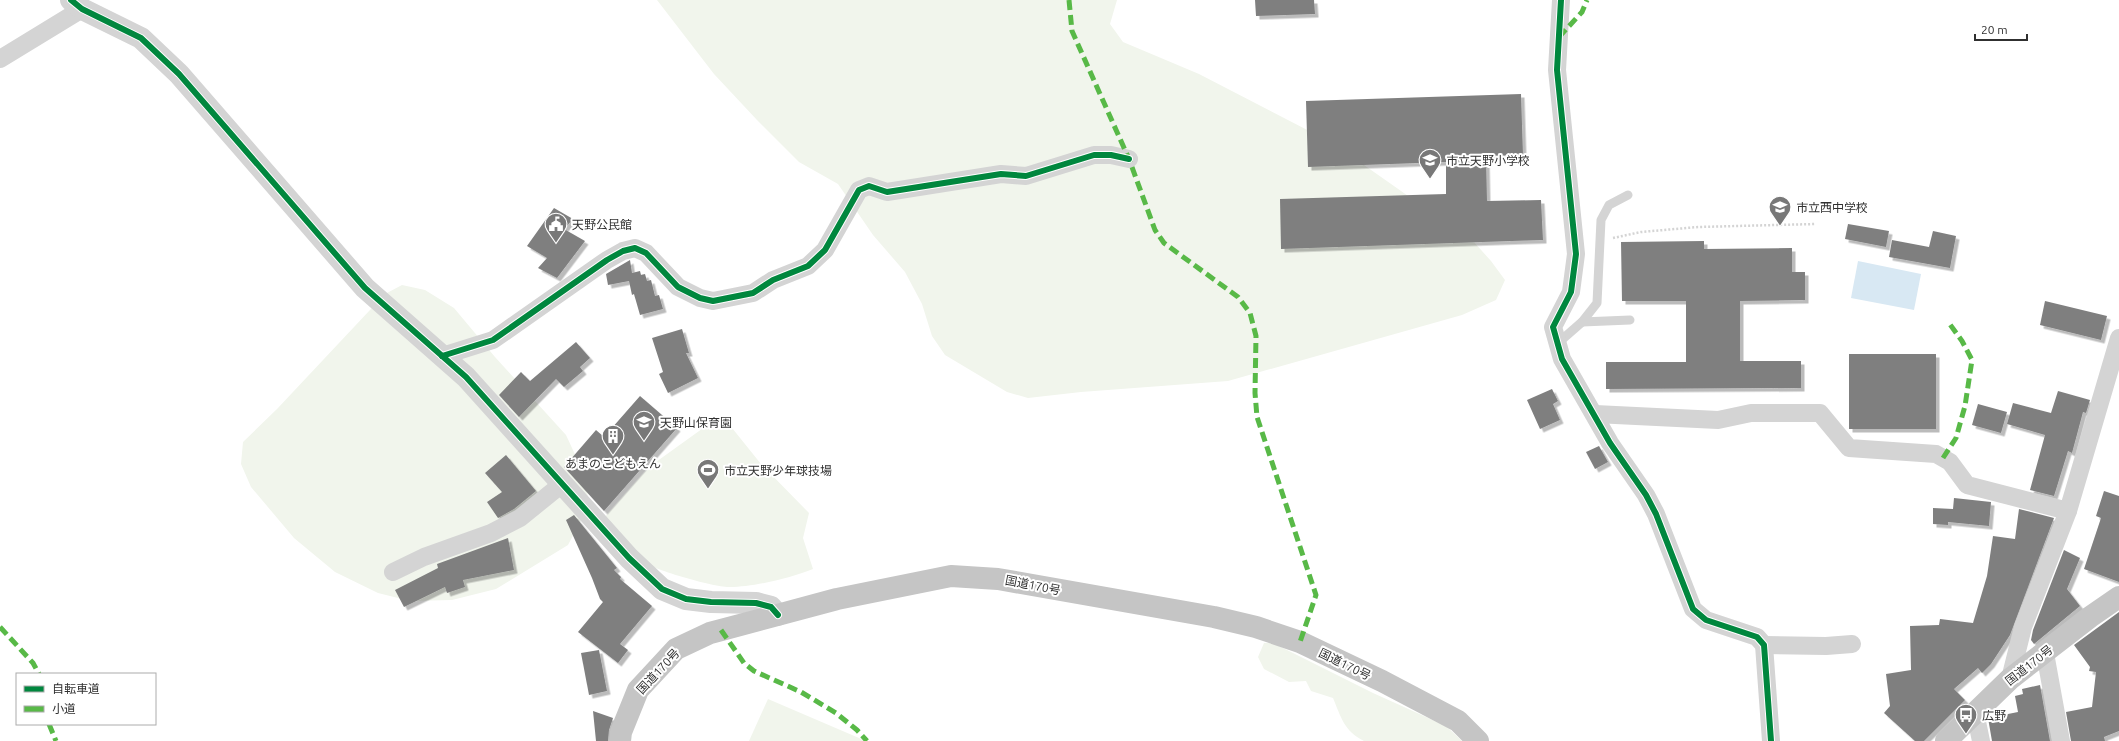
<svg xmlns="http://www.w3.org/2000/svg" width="2119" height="741" viewBox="0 0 2119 741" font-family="Ubuntu,'Noto Sans JP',sans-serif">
	<defs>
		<filter id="shadow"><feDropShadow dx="3.5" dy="3.5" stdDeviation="0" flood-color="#0004"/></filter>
	</defs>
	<rect width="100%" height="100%" fill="#fff"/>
	<g fill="#f1f5ec">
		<path d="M657,0H1117L1110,24L1123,42L1199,74L1315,134L1364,165L1421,205L1464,231L1491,261L1505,280L1496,300L1462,315L1228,381L1081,392L1028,398L1007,392L945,355L932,336L922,304L905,272L873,235L838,184L799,162L757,120L714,74Z"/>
		<path d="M402,285L425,290L454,308L495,357L566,435L585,476L589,505L568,545L496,589L452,600L410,601L378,593L335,572L294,538L251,487L241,464L243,442L277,409L385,294Z"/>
		<path d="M724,418L761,464L809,513L803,538L813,569C791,578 753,587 730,587C716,588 650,569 640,560C627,548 616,532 604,518L649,467L713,421Z"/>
		<path d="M1264,643H1273L1373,693L1446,726L1462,741H1364C1344,731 1341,717 1333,698L1311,691L1306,681L1289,682L1264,669L1258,657Z"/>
		<path d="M768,699L866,741H749Z"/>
	</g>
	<path fill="#d8e8f3" d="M1858,261L1921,274L1914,310L1851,298Z"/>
	<g fill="#7f7f7f" filter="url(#shadow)">
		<path d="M1255,0H1314L1315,14L1256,16Z"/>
		<path d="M1521,94L1523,155L1486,156L1487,201L1541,200L1543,240L1281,249L1280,199L1446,194V162L1308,167L1306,101Z"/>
		<path d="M554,208L573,219L564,229L585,241L557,278L538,268L547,258L527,246Z"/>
		<path d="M1848,224L1889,231L1886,247L1845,239Z"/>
		<path d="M1933,231L1956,236L1950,268L1889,257L1892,240L1929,247Z"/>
		<path d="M1704,241V249L1792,248V272H1805V300L1740,301V361H1801V388L1606,389V362H1686V301H1622L1621,242Z"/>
		<path d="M630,260L632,273L640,271L641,275L645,274L647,281L651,280L655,296L659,295L663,309L640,315L634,294L632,295L629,281L608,285L606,274Z"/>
		<path d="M2045,301L2107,316L2101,340L2040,325Z"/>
		<path d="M682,329L689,353H686L698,378L668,393L659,374L663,372L652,338Z"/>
		<path d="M576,342L590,358L580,367L583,371L564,387L556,379L519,417L499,395L521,372L530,381Z"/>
		<rect x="1849" y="354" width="87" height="75"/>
		<path d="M1552,389L1558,401L1553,404L1560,420L1540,429L1527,400Z"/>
		<path d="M2058,391L2090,400L2086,413L2083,412L2072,453L2068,451L2054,496L2030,490L2045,435L2007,424L2013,403L2051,413Z"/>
		<path d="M640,396L677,428L604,511L564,467L596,430L604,437Z"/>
		<path d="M1978,404L2007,412L2001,433L1972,425Z"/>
		<path d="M1599,446L1608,462L1595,469L1586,452Z"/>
		<path d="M506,455L536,491L514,509L498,518L487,502L502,492L485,473Z"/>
		<path d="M2104,491L2119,496V582L2084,569L2101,518L2096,516Z"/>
		<path d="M1954,498L1991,502L1989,526L1948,522V525L1933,524V508L1953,509Z"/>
		<path d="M2019,509L2054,518L2010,635L1991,664L1982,673L1978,668L1954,689L1965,700L1924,741H1915L1884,713L1890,706L1886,674L1911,670L1910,626L1939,625L1940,619L1973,623L1987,576L1993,536L2015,539Z"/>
		<path d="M574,515L617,568L614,570L621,577L620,579L652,606L620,644L628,650L618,663L578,632L603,602L600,599L592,578L566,520Z"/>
		<path d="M508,538L514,570L463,580L465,587L447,593L445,587L404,607L395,590L438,568L437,564Z"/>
		<path d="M2064,550L2080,558L2067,589L2080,606L2034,644L2031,640L2033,630Z"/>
		<path d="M2119,612V731L2104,737L2105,741H2071L2066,712L2092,707L2096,672L2089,671L2090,667L2074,645Z"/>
		<path d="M599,650L607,691L589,695L581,653Z"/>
		<path d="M2040,685L2050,741H1992L1988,718L2018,712L2015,696L2023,694L2022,689Z"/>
		<path d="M593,711L613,718L609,730L608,741H596Z"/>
	</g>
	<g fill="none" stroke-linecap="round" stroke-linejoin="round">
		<path stroke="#d4d4d4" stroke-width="2.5" stroke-dasharray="2 2" stroke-linecap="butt" d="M1613,238L1641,232L1698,227L1815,224"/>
		<g stroke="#d4d4d4" stroke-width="9">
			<path d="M1582,322L1630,320"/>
			<path d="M1558,343L1582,322L1597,303L1601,220L1609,205L1628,195"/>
		</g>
		<g stroke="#d4d4d4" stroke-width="18">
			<path d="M1561,0L1557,70L1576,254L1571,292L1553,327L1562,359L1610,443L1646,495L1656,514L1693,609L1706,620L1757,637L1764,645L1771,741"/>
			<path d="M0,59L82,9"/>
			<path d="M442,356L493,340L607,260L623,251L635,248L646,253L678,287L700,298L713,301L753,293L773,280L808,266L825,250L859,190L869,186L887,192L1001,174L1026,176L1094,155H1111L1129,159"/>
			<path d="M1595,414L1718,420L1751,413H1820L1849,448L1936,454L1950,462L1967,485L2068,511"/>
			<path d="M393,572L424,557L491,533L520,518L562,484"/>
			<path d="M1764,645L1826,646L1852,644"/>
			<path d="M2045,653L2061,741"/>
			<path d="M2010,679L2023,627L2068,511L2119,338"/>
			<path d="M1975,712L1981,741"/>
		</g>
		<path stroke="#d4d4d4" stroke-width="22" d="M71,0L82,9L141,38L179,74L365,288L466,377L629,558L662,589L686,599L711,602L756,603L771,607L778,615"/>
		<g stroke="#c5c5c5" stroke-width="22">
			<path d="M620,741L621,732L638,690L676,649L710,633L837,599L951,576L998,579L1214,617L1256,627L1300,642L1382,681L1458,721L1478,741"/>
			<path d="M1946,741L2010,679L2090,617L2119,597"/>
		</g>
		<g stroke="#58b947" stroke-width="5" stroke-dasharray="10 5" stroke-linecap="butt">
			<path d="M1069,0L1072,31L1129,159L1155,230L1164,243L1238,297L1250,313L1256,336L1255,393L1257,417L1316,595L1300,642"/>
			<path d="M1559,37L1582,12L1587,0"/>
			<path d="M1943,458L1956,438L1965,406L1972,360L1962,341L1949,323"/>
			<path d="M0,627L33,663L39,674"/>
			<path d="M721,630L744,663L754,671L801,692L836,713L857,730L867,741"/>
			<path d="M49,724L56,741"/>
		</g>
		<g stroke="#fff" stroke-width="8">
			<g id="cycleway">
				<path d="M71,0L82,9L141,38L179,74L365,288L466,377L629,558L662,589L686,599L711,602L756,603L771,607L778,615"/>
				<path d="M1561,0L1557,70L1576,254L1571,292L1553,327L1562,359L1610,443L1646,495L1656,514L1693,609L1706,620L1757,637L1764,645L1771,741"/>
				<path d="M442,356L493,340L607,260L623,251L635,248L646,253L678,287L700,298L713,301L753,293L773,280L808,266L825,250L859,190L869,186L887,192L1001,174L1026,176L1094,155H1111L1129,159"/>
			</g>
		</g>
		<use href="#cycleway" stroke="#00873e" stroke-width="6"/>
	</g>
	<defs>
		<g id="school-pin" transform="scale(1.15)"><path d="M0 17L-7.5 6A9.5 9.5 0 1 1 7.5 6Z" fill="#787878" stroke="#fff"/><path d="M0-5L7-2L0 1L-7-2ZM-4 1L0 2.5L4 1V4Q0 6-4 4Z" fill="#fff"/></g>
		<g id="civic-pin" transform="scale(1.15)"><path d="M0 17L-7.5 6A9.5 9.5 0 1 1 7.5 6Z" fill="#787878" stroke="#fff"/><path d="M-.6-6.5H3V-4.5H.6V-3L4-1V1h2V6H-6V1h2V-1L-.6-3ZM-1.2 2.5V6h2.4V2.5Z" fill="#fff"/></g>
		<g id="building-pin" transform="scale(1.15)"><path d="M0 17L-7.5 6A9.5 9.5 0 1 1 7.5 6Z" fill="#787878" stroke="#fff"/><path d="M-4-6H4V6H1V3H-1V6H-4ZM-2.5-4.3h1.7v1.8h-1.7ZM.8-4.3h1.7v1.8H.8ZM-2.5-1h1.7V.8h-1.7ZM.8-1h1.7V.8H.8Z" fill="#fff"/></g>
		<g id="stadium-pin" transform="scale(1.15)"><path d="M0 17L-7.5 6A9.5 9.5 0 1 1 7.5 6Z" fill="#787878" stroke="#fff"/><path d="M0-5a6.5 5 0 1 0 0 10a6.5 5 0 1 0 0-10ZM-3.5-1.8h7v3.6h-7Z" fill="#fff"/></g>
		<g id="bus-pin" transform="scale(1.15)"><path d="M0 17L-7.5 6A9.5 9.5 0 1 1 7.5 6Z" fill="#787878" stroke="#fff"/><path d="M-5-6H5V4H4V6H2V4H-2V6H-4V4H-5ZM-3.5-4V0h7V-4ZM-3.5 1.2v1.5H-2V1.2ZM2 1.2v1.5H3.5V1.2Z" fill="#fff"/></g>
	</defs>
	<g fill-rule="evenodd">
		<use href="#school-pin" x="1430" y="160"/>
		<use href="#school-pin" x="1780" y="207"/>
		<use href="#civic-pin" x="556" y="224"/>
		<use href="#school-pin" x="644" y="422"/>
		<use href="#building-pin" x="613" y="436"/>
		<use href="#stadium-pin" x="708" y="470"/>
		<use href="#bus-pin" x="1966" y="715"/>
	</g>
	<g text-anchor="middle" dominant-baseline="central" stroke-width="4" stroke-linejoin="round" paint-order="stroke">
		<g font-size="12" fill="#303030" stroke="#fff" text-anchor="start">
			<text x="1446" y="160">市立天野小学校</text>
			<text x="1796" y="207">市立西中学校</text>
			<text x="572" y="224">天野公民館</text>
			<text x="660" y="422">天野山保育園</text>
			<text x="613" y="463" text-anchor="middle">あまのこどもえん</text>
			<text x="724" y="470">市立天野少年球技場</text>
			<text x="1982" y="715">広野</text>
		</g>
		<g font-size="12" fill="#303030" stroke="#fff">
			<text transform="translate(1033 585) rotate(11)">国道170号</text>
			<text transform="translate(1345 664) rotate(26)">国道170号</text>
			<text transform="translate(2029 665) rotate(-38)">国道170号</text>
			<text transform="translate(658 671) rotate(-47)">国道170号</text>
		</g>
	</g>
	<rect x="16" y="673" width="140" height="52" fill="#ffffff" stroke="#acacac"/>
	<rect x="24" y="686" width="20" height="6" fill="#00873e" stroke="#acacac"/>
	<text x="52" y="693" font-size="12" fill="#303030">自転車道</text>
	<rect x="24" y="706" width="20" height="6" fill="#58b947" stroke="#acacac"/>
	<text x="52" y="713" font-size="12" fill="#303030">小道</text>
	<path d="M1975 34v6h52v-6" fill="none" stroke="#303030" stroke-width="2"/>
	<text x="1981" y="34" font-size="12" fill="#303030" stroke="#ffffff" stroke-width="3" paint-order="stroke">20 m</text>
</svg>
